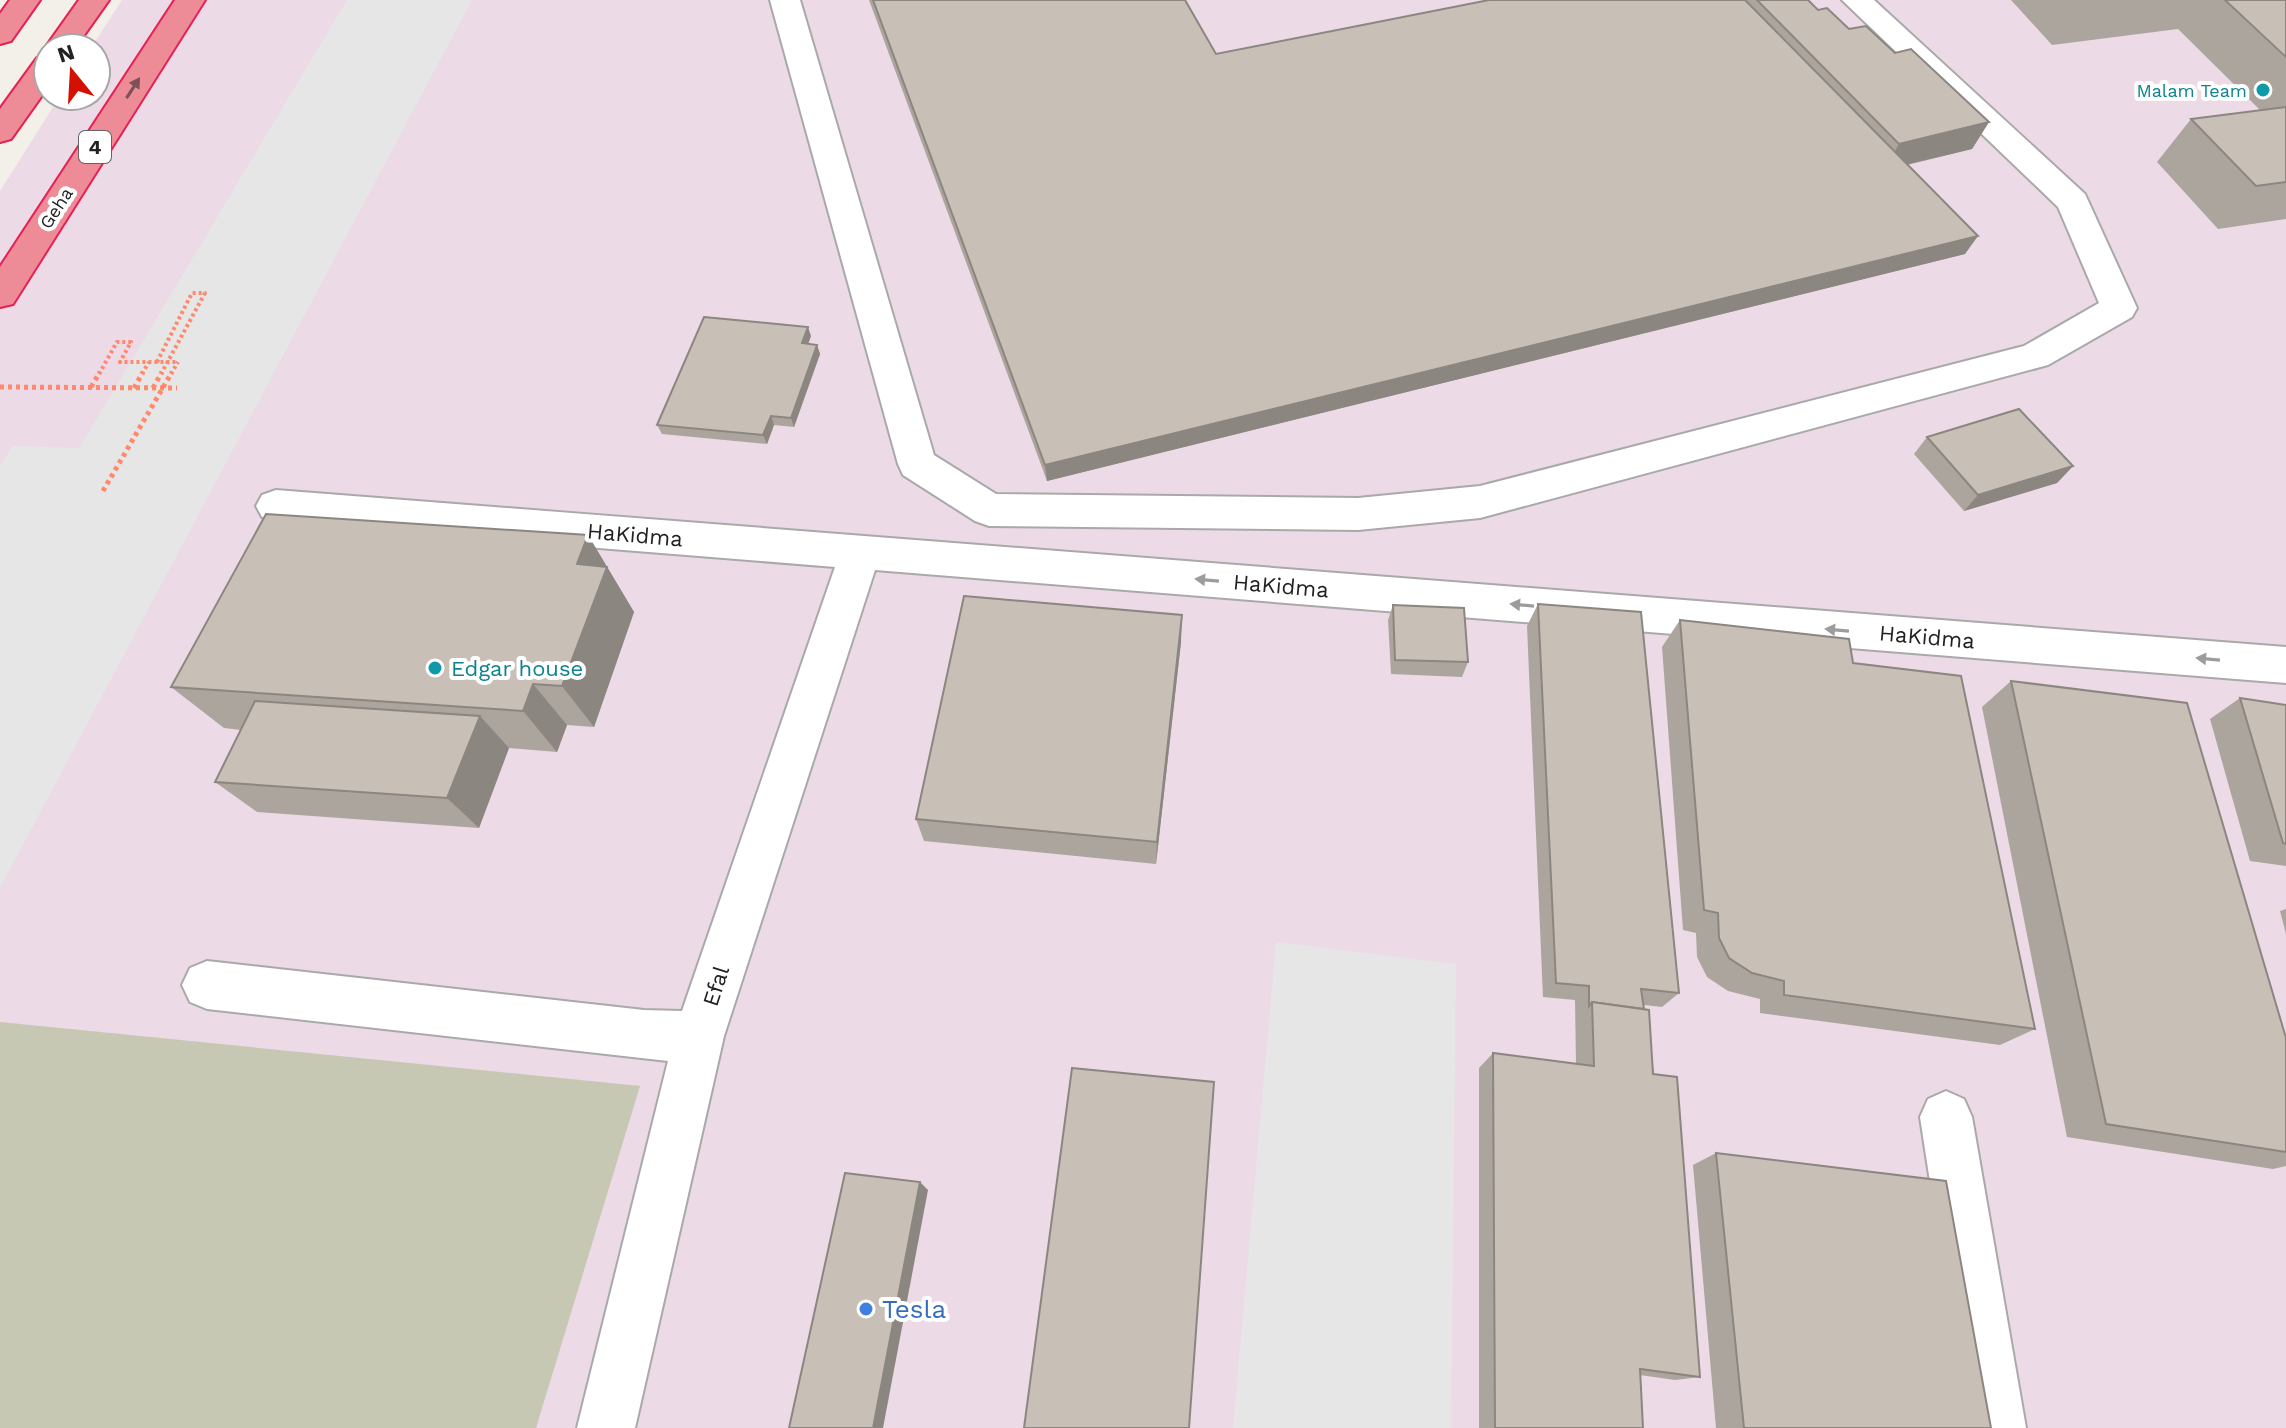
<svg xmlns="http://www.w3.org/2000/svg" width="2286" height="1428" viewBox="0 0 2286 1428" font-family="'Work Sans',sans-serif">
	<rect width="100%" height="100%" fill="#f2f0e8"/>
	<path fill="#ecdae7" d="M122,0H2286V1428H0V191L60,96H96V48H91Z"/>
	<path fill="#c6c8b3" d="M0,1022L640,1086L536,1428H0Z"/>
	<g fill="#e6e6e6">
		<path d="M347,0H472L0,888V466L12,446L79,448Z"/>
		<path d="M1276,942L1456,964L1451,1428H1233Z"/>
	</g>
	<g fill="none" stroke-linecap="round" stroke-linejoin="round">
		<g stroke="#a9a9a9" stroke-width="4">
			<g id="minor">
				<path d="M770,0H800L934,455L996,494L1358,498L1480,486L2024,346L2099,303L2058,207L1842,0H1874L2085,194L2137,308L2132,317L2048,365L1480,518L1358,530L989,526L975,521L903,475L898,464Z"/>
				<path d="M276,490L2286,647V683L875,570L724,1036L635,1428H577L668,1061L207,1009L190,1002L182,985L190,968L207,961L644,1010L682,1011L835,567L276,522L262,517L256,506L262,495Z"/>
				<path d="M1946,1091L1964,1099L1972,1117L2026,1428H1968L1920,1117L1928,1099Z"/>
			</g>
		</g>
		<g stroke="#e71f53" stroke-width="4">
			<g id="highway">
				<path d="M10,0H40L11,41L0,44V14Z"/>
				<path d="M79,0H109L75,48H48V53L45,48Z"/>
				<path d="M175,0H205L13,304L0,307V267Z"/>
				<path d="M48,56V87L11,139L0,142V109L37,58Z"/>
			</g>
		</g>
		<g stroke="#ff886d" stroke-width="4" stroke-dasharray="3 3" stroke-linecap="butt">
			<path d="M99,374L117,342H131L120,362H177"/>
			<path d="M142,374L149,362"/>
			<path d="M171,374L178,362"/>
		</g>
		<g stroke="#ff886d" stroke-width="5" stroke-dasharray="4 4" stroke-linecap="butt">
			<path d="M91,387L100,372"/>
			<path d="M134,388L143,372"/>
			<path d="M103,491L172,372"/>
		</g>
		<use href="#minor" fill="#fff" fill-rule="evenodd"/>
		<use href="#highway" fill="#ed8c97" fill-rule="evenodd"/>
		<path stroke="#ff886d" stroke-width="4" stroke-dasharray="3 3" stroke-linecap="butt" d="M157,362L192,293H205L161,374"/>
		<g stroke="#ff886d" stroke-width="5" stroke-dasharray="4 4" stroke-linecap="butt">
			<path d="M0,387L177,388"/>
			<path d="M153,388L162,372"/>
		</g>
	</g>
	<g fill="#aca59d">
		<path d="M869,0H1185L1216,54L1489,0H1808L1818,10L1849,29L1895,53L1989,122L1972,149L1907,165L1965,254L1047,481Z"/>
		<path d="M2011,0H2286V219L2218,229L2157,162L2191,119L2260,110L2178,29L2052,45Z"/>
		<path d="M811,336L808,344L817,345L820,354L794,427L774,425L767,444L662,434L657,425Z"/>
		<path d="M1927,437L2073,466L2057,483L1964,511L1914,454Z"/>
		<path d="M588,535L634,612L594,727L567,725L557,752L509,748L479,828L257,812L215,782L241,730L224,728L171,687Z"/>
		<path d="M1538,604L1679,993L1662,1007L1644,1005L1700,1377L1675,1380L1640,1375L1643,1428H1479V1068L1493,1053L1576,1064L1575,1000L1543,997L1527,626Z"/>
		<path d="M1393,605L1468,662L1462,677L1391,674L1388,620Z"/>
		<path d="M1680,620L1853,663L2035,1029L2000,1045L1760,1013V999L1728,991L1707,977L1697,957L1696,933L1683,930L1662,647Z"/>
		<path d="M1181,642L1156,864L924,841L916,819Z"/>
		<path d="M2011,681L2286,1152V1166L2273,1169L2067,1137L1982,707Z"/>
		<path d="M2240,698L2286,705V866L2250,861L2210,719Z"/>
		<path d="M2286,909V934L2280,911Z"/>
		<path d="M1716,1153L1991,1428H1716L1693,1165Z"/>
	</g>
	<g fill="#8c8680">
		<path d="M1989,122L1972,149L1884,170L1899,144Z"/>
		<path d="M1978,236L1965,254L1047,481L1045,465Z"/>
		<path d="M808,327L811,336L805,352L802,343Z"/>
		<path d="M817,345L820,354L794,427L791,418Z"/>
		<path d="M771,416L774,425L767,444L763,435Z"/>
		<path d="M2073,466L2057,483L1964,511L1978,495Z"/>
		<path d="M588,535L634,612L594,727L562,686L577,564Z"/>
		<path d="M1182,615L1181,642L1156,864L1157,842Z"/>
		<path d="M533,684L567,725L557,752L523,711Z"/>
		<path d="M480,716L509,748L479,828L447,798Z"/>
		<path d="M920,1182L928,1190L883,1428H873Z"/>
	</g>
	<g fill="#c8c0b7" stroke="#8c8680" stroke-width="2">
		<path d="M873,0H1185L1216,54L1489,0H1745L1978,236L1045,465Z"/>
		<path d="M1757,0H1808L1818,10L1827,8L1849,29L1866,26L1895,53L1911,49L1989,122L1899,144Z"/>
		<path d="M2225,0H2286V57Z"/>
		<path d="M2286,107V182L2256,186L2191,119Z"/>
		<path d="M704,317L808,327L802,343L817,345L791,418L771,416L763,435L657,425Z"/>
		<path d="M2019,409L2073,466L1978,495L1927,437Z"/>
		<path d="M266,514L588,535L577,564L607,567L562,686L533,684L523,711L171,687Z"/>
		<path d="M964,596L1182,615L1157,842L916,819Z"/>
		<path d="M1538,604L1641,612L1679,993L1641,989L1644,1009L1592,1002L1589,1006V986L1556,983Z"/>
		<path d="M1393,605L1464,608L1468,662L1395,660Z"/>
		<path d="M1680,620L1849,639L1853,663L1961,676L2035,1029L1784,995V981L1752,973L1729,958L1719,938L1718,913L1704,910Z"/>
		<path d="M2011,681L2187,703L2286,1038V1152L2106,1124Z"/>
		<path d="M2240,698L2286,705V844L2283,843Z"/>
		<path d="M255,701L480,716L447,798L215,782Z"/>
		<path d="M1592,1002L1649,1010L1653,1074L1677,1077L1700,1377L1640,1369L1643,1428H1495L1493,1053L1594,1066Z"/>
		<path d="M1072,1068L1214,1082L1189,1428H1024Z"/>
		<path d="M1716,1153L1946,1181L1991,1428H1744Z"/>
		<path d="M845,1173L920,1182L873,1428H789Z"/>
	</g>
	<defs><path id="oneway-solid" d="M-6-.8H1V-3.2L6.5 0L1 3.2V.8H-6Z" transform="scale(2)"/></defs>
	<use fill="#7d5257" href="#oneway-solid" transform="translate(133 88) rotate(-57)"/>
	<g fill="#9c9c9c">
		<use href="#oneway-solid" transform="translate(1207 580) rotate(-175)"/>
		<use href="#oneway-solid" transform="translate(1522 605) rotate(-175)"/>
		<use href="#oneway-solid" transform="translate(1837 630) rotate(-175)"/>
		<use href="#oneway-solid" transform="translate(2208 659) rotate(-175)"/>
	</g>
	<g fill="#0f9aa8" stroke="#fff" stroke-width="3">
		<circle cx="2263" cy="90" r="8"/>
		<circle cx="435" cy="668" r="8"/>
	</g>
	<circle fill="#3f7fe0" stroke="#fff" stroke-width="3" cx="866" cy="1309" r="8"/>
	<g text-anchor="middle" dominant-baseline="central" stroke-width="8" stroke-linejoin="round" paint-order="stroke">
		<g font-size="18" fill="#0d838f" stroke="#fff" text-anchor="end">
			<text x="2247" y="90">Malam Team</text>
		</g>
		<g font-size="18" fill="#222" stroke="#fff">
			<text transform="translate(56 208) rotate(-57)">Geha</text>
		</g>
		<rect fill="#fff" stroke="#646464" stroke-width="2" x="79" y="131" width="32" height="32" rx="6"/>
		<g font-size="20" font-weight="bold" fill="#222">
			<text x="95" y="147">4</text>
		</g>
		<g font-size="22" fill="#222" stroke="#fff">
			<text transform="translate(635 535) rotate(5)">HaKidma</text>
			<text transform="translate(1281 586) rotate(5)">HaKidma</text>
			<text transform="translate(1927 637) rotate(5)">HaKidma</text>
			<text transform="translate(716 986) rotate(-72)">Efal</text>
		</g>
		<g font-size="22" fill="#0d838f" stroke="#fff" text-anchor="start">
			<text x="451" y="668">Edgar house</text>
		</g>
		<g font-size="26" fill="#366cbe" stroke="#fff" text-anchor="start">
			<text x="882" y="1309">Tesla</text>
		</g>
	</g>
	<g transform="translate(72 72) rotate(342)"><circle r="38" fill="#ffffff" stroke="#a7a7a7" stroke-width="2"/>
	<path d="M0-6L14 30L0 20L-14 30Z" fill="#d41100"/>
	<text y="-12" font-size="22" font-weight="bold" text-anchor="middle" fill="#222222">N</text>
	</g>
</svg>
